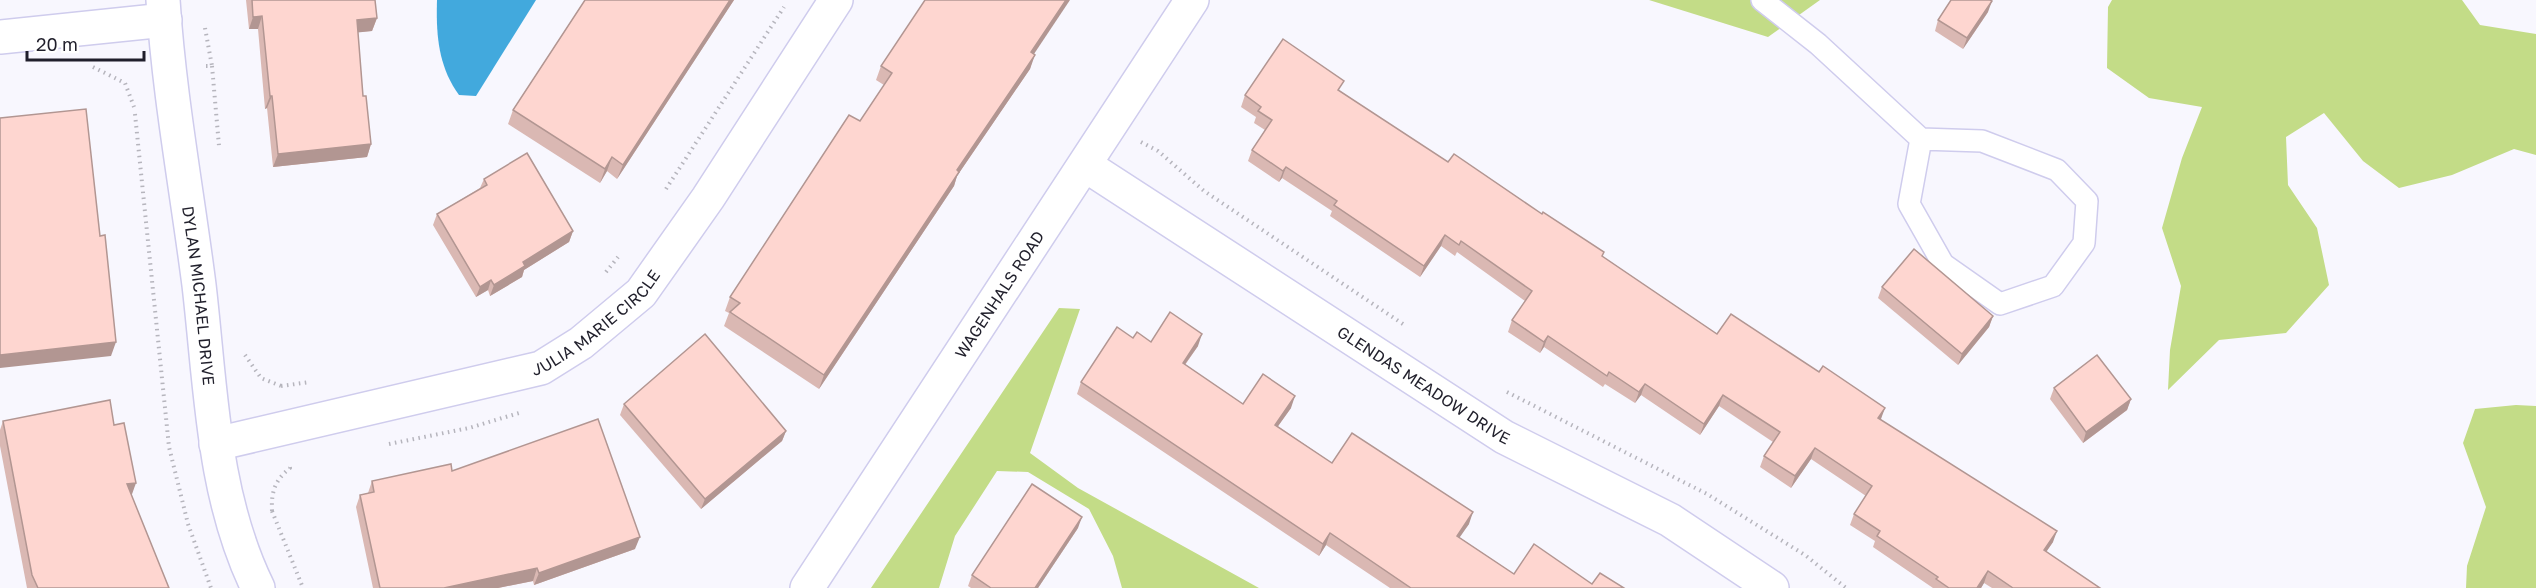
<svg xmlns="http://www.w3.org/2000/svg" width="2536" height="588" viewBox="0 0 2536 588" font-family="'Golos Text',sans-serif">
	<rect width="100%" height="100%" fill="#f8f7fe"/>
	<g fill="#c3dc87">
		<path d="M1649,0H1820L1768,37Z"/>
		<path d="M2112,0H2462L2480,25L2536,34V155L2514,149L2452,175L2399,188L2363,161L2324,113L2286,137L2288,185L2317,228L2329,285L2286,333L2219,340L2168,390L2170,350L2181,286L2162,228L2182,158L2202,107L2149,98L2107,68L2108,7Z"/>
		<path d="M1059,308L1080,309L1030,453L1078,488L1259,588H1122L1113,556L1089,509L1028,472L997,471L955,536L939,588H871Z"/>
		<path d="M2516,405L2536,406V588H2466L2467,566L2486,507L2463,443L2475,409Z"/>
	</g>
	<path fill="#42a9dd" d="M437,0H536L476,96L459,95C438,66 436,34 437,0Z"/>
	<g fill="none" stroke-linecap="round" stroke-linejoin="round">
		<g stroke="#cfcced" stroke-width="24">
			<path id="lane" d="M1762,0L1818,44L1921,139L1982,141L2057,170L2087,201L2084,243L2053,286L2000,304L1943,264L1909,204L1921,139"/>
		</g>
		<g stroke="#cfcced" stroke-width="36">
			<g id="street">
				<path id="s1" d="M163,0C169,95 187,191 199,285C211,387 212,494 258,588"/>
				<path d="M0,37L165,20"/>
				<path id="s2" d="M1085,165L1504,437L1670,520L1772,588"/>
				<path id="s3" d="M216,444L541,368L581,343L641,293L708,198L836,0"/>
				<path id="s4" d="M807,588L1192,0"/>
			</g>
		</g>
		<g stroke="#b6b5bd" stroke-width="4" stroke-dasharray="1.5 4.5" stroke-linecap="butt">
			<path d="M205,28L212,66"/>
			<path d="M206,66H212L219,146"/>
			<path d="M93,67L125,83L134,107"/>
			<path d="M135,114L169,447L188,524L211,588"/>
			<path d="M1141,142L1158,151L1204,191L1406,326"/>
			<path d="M666,189L784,7"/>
			<path d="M606,272L618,257"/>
			<path d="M245,355L261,378L281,386"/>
			<path d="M281,386L310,382"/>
			<path d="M1507,392L1707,494L1805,555L1846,588"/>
			<path d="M389,444L469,428L519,413"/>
			<path d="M272,511C271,492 275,480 290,468L289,464"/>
			<path d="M272,511L303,588"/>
		</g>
		<use href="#lane" stroke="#fff" stroke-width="21"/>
		<use href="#street" stroke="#fff" stroke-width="33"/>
	</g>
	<g fill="#dab8b3">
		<path d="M246,0H375L377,18L372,31L358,32L363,96L371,144L367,157L273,167L267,108L265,109L258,29H249Z"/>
		<path d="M585,0H734L617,179L607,171L600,183L508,124L513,110Z"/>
		<path d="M1988,12L1963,49L1935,31L1938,20Z"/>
		<path d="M1034,54L1030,69L957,176L954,186L819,389L724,326L729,313L725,311L730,297L860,121L884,85L876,80L881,66Z"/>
		<path d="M1340,92L1448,162L1602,256L1717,334L1881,420L2053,542L2046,552L2100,588H1992L1984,583L1981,588H1933L1873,547L1875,541L1850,525L1854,514L1866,496L1811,459L1791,488L1760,467L1764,456L1773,442L1719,406L1700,435L1641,395L1635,403L1605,384L1603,387L1544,347L1540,353L1508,332L1512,320L1525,301L1457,252L1455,256L1441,246L1420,277L1330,216L1332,211L1282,178L1279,182L1248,161L1252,150L1265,130L1254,123L1256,117L1241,107L1245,95Z"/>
		<path d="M484,179L573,231L569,242L524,270L522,277L490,296L488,290L476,297L433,225L437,214L480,188Z"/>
		<path d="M1882,287L1993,316L1989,327L1958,365L1878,298Z"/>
		<path d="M1133,338L1151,342L1198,346L1185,365L1243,404L1291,408L1278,426L1332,463L1469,524L1459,537L1514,574L1624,588H1390L1326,545L1319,556L1077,394L1081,382Z"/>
		<path d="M2054,388L2131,399L2127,410L2083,443L2050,399Z"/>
		<path d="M624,404L786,431L782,441L701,509L620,415Z"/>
		<path d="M3,421L114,425L131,496L169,588H27L0,446V430Z"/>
		<path d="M452,471L635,549L534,585L533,581L498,588H373L356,507L360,495L368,493L372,481Z"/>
		<path d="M1078,528L1038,588H971L968,586L972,575Z"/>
	</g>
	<g fill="#b29692">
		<path d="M730,0H734L617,179L623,165Z"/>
		<path d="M1066,0H1070L1026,66L1031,52Z"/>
		<path d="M1992,1L1988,12L1963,49L1967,38Z"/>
		<path d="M262,16L258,29H249L253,17Z"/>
		<path d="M377,18L372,31L353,33L357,20Z"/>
		<path d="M1035,55L1030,69L957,176L954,186L819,389L824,375L957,170Z"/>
		<path d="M270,96H272L267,108L265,109Z"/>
		<path d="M371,144L367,157L273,167L278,154Z"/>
		<path d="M612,157L607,171L600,183L605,169Z"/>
		<path d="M1286,167L1282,178L1279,182L1283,171Z"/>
		<path d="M573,231L569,242L524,270L522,277L490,296L494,285L523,262Z"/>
		<path d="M1445,235L1441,246L1420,277L1424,266Z"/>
		<path d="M491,280L488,290L476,297L480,287Z"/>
		<path d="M1993,316L1989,327L1958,365L1962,354Z"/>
		<path d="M1202,334L1198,346L1178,374L1183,363Z"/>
		<path d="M1548,336L1544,347L1540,353L1544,342Z"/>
		<path d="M116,342L111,356L0,368V355Z"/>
		<path d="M1645,384L1641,395L1635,403L1639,392Z"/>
		<path d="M1723,395L1719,406L1700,435L1704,424Z"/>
		<path d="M1295,396L1291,408L1271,436L1275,425Z"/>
		<path d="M2131,399L2127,410L2083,443L2086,432Z"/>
		<path d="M1885,408L1881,419L1874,429L1878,418Z"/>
		<path d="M786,431L782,441L701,509L705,499Z"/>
		<path d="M1815,448L1811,459L1791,488L1795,476Z"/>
		<path d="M136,483L131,497L127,484Z"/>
		<path d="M1473,512L1469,524L1453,547L1457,536Z"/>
		<path d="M1082,517L1078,528L1038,588H1035Z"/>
		<path d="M2057,531L2053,542L2040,561L2044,550Z"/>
		<path d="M1330,533L1326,545L1319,556L1323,544Z"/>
		<path d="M640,537L635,549L534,585L539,573Z"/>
		<path d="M537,568L533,581L498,588H444Z"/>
		<path d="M1988,571L1984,583L1981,588H1977Z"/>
	</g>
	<g fill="#fed6d0" stroke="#b29692" stroke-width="1.5">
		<path d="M252,0H375L377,18L357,20L363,96H366L371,144L278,154L272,96H270L262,16L253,17Z"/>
		<path d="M585,0H730L623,165L612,157L605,169L513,110Z"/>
		<path d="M925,0H1066L1031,52L1035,55L957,170L959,172L824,375L730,312L740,303L730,297L849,115L860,121L892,73L881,66Z"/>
		<path d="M1951,0H1990L1992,1L1967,38L1938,20Z"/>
		<path d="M1283,39L1344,81L1338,90L1448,162L1454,154L1542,214L1543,212L1604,252L1602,256L1717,334L1731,314L1819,372L1823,366L1885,408L1878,418L2057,531L2044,550L2100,588H2013L1988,571L1977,588H1949L1936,579L1938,577L1877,536L1880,531L1854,514L1872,486L1815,448L1795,476L1764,456L1780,432L1723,395L1704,424L1645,384L1639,392L1609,372L1607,376L1548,336L1544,342L1512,320L1532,291L1461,241L1459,245L1445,235L1424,266L1334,205L1337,201L1286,167L1283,171L1252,150L1272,120L1258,111L1261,107L1245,95Z"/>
		<path d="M86,109L100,236L105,235L116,342L0,355V118Z"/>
		<path d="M527,153L573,231L523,262L525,266L494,285L491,280L480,287L437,214L487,185L484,179Z"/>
		<path d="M1914,249L1993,316L1962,354L1882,287Z"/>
		<path d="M1170,312L1202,334L1183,363L1243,404L1263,374L1295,396L1275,425L1332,463L1352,433L1473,512L1457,536L1514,574L1534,544L1592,584L1600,573L1624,588H1411L1330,533L1323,544L1081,382L1117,327L1133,338L1137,332L1151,342Z"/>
		<path d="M705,334L786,431L705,499L624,404Z"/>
		<path d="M2097,355L2131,399L2086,432L2054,388Z"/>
		<path d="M110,400L114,425L124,423L136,483L127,484L169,588H38L32,575L3,421Z"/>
		<path d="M598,419L640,537L539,573L537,568L444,588H380L360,495L374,492L372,481L451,464L452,471Z"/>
		<path d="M1032,484L1082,517L1035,588H991L972,575Z"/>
	</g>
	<g text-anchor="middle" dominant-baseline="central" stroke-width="4.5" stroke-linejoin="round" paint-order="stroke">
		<g font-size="16" fill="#201f2b" stroke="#fff">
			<text stroke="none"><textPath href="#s4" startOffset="351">WAGENHALS ROAD</textPath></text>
			<text stroke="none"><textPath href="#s1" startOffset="298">DYLAN MICHAEL DRIVE</textPath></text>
			<text stroke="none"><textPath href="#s3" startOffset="405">JULIA MARIE CIRCLE</textPath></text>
			<text stroke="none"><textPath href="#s2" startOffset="404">GLENDAS MEADOW DRIVE</textPath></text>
		</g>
	</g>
	<path d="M27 51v9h117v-9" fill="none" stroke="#201f2b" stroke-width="3"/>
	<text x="36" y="51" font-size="18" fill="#201f2b" stroke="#ffffff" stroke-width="4.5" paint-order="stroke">20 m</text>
</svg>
